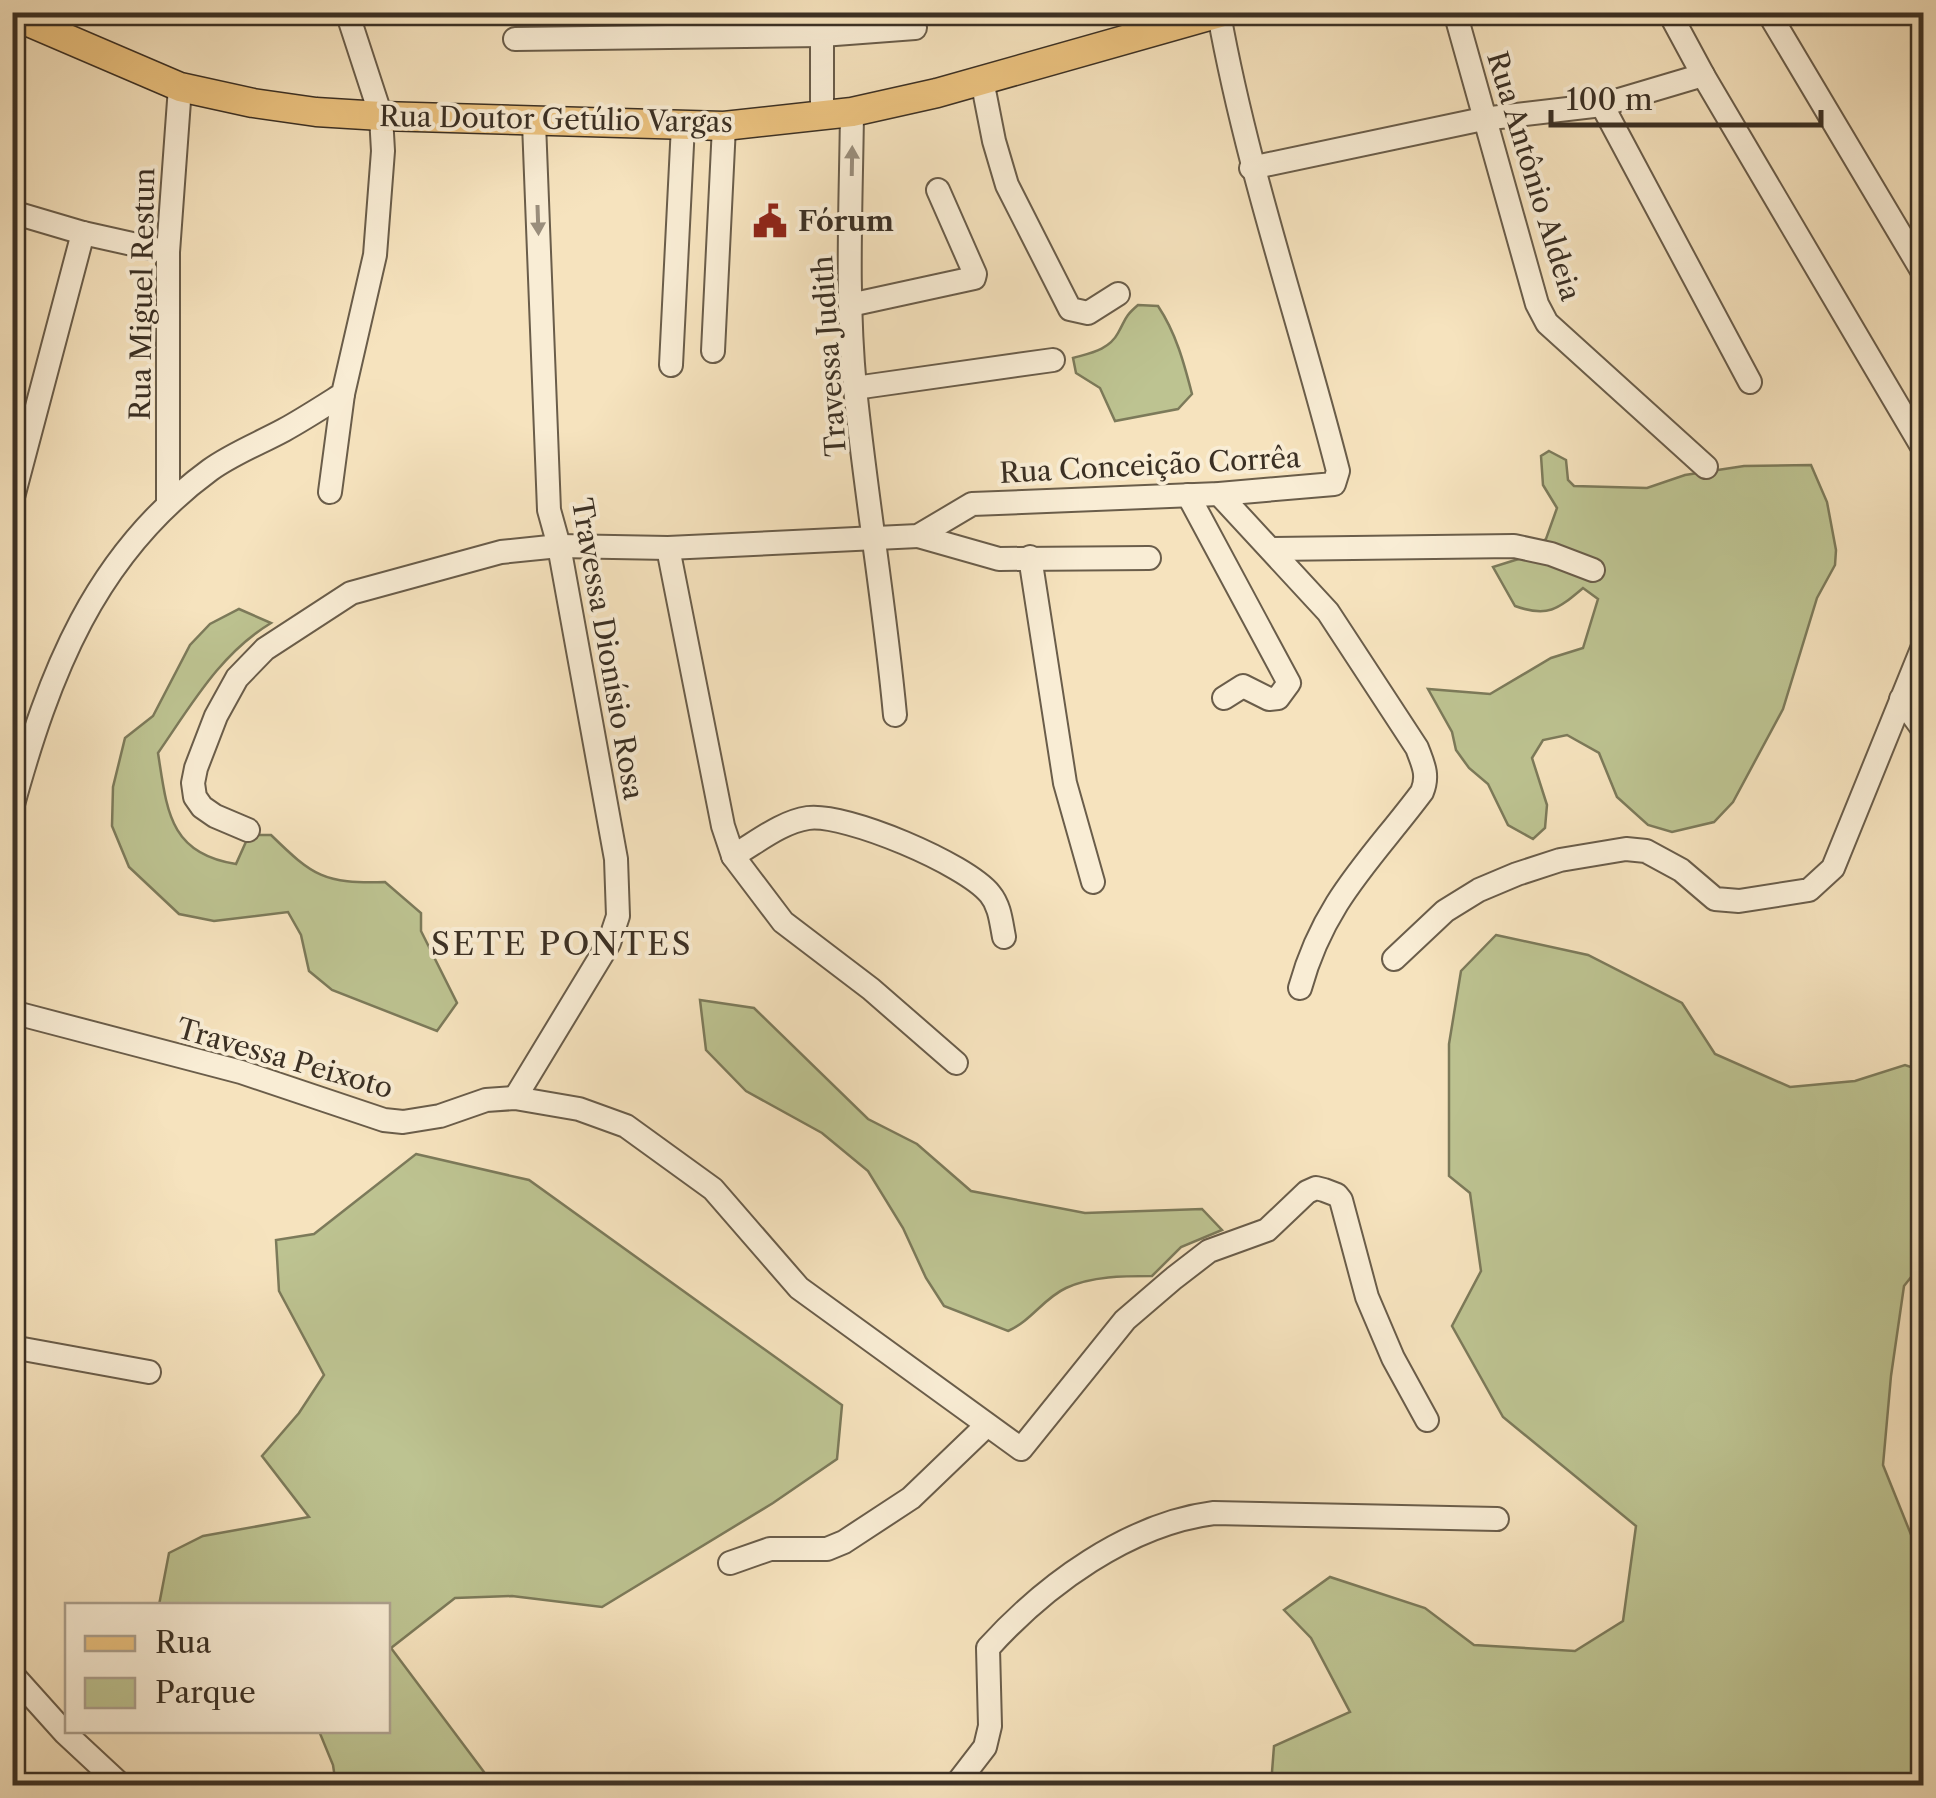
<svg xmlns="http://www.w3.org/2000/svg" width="1936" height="1798" viewBox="0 0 1936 1798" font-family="'Libre Caslon Text',serif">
	<rect width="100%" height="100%" fill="#f6e3be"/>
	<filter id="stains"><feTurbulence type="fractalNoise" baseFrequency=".002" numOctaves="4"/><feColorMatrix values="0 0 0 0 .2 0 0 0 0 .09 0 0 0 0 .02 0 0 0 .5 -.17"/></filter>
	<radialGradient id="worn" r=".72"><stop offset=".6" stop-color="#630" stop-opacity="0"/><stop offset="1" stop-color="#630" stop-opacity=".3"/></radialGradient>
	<g fill="#bdc391" stroke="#7c7a5a" stroke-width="2.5">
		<path d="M1138,305L1158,306C1176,333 1184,363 1192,394L1178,409L1115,421L1100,388L1076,373L1073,358C1090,353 1109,350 1118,333C1126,319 1124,317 1138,305Z"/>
		<path d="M1549,451L1566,460L1568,480L1574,486L1647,488L1685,475L1744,466L1811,465L1827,502L1836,550L1835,565L1817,598L1783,709L1733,802L1714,822L1672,832L1648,825L1617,797L1599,753L1567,735L1543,740L1532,758L1547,805L1545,828L1533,839L1508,825L1488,784L1469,768L1456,750L1452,732L1428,689L1490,694L1551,658L1583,648L1598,599L1583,588C1558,609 1548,618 1515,606L1493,567L1528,556L1537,544L1546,539L1557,508L1543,485L1541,456Z"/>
		<path d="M239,609L271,623C220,654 192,704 158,753C167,810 169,854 236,864L249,835H271C313,876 324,884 385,882L421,913V931L457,1003L437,1031L332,990L309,971L301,935L288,912L214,921L179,914L129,867L112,826L113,787L125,738L153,716L190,645L210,624Z"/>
		<path d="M1496,935L1588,955L1682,1003L1715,1054L1790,1087L1855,1081L1905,1065L1923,1071V1262L1904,1286L1891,1376L1883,1465L1914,1542L1923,1546V1785H1271L1274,1746L1350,1712L1311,1638L1284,1610L1330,1577L1425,1608L1474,1645L1575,1651L1623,1621L1636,1526L1503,1417L1452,1326L1481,1271L1470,1193L1449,1176V1044L1461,971Z"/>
		<path d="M700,1000L754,1008L868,1119L917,1144L971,1191L1085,1213L1202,1209L1222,1230L1181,1247L1152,1276C1124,1276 1092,1276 1066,1288C1044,1298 1031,1321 1008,1331L944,1306L926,1278L903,1228L868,1171L822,1133L746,1091L706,1050Z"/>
		<path d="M416,1154L529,1180L842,1405L837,1459L773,1503L602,1607L512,1596L455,1598L391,1648L484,1772L481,1785H336L333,1765L319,1731L388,1730V1606L159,1605L169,1553L203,1536L309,1517L262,1456L299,1413L324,1375L279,1291L276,1240L314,1234Z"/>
	</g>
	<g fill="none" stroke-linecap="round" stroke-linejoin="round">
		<g stroke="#6a5d4a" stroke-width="26">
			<g id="minor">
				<path d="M1455,12L1537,304L1547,323L1706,467"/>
				<path d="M1669,12L1703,75L1924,450"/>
				<path d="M1768,12L1924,274"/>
				<path d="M822,35V115"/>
				<path d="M515,39L822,35L915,28"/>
				<path d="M982,80L994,141L1007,185L1070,309L1088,313L1118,294"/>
				<path d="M1602,105L1750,382"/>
				<path d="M852,112C851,203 846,296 855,388C866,497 885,606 895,715"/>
				<path d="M1251,168L1483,119L1602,105L1703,75"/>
				<path d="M12,212L83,233L168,252"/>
				<path d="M850,305L974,278L975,274L938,190"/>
				<path d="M713,351L724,126"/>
				<path d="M671,365L683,125"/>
				<path d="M855,388L1053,360"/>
				<path d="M330,492L343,394"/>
				<path d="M1219,494L1328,612L1417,748C1423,764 1429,775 1422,792C1371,860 1324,901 1300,988"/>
				<path d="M1188,495L1289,683L1278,698L1269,699L1243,686L1224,698"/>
				<path d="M12,501L83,233"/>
				<path d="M168,502V252L180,87"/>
				<path d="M918,536L999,559L1149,558"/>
				<path d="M668,548L723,826L733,856L783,922L871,989L956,1063"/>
				<path d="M1273,549L1514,546L1551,554L1593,570"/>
				<path d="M1030,557L1065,783L1093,882"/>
				<path d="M1901,699L1924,731"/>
				<path d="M12,808C49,674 94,555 210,470C232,454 260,443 284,430C304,419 324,406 343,394L375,255L383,151L381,116L347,12"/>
				<path d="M248,830L215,816L202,807L195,797L193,783L196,768L216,716L237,678L265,649L351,593L501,552L559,546L668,548L918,536L972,504L1219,494L1334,484L1338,471C1299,318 1247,169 1219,14"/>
				<path d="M733,856C756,843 781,822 808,818C846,813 966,864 990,894C1000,906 1001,922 1004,937"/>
				<path d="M1394,959L1445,911L1479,890L1517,874L1560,860L1626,849L1646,851L1681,870L1715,899L1739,901L1809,890L1833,868L1924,644"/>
				<path d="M12,1012L241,1072L384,1120L403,1122L440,1116L486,1100L515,1098L579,1109L626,1126L713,1189L799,1288L1021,1449L1125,1320L1174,1278L1209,1251L1267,1230L1307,1192L1316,1188L1324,1190L1337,1195L1341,1200L1367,1297L1393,1358L1427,1420"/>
				<path d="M515,1098L609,943L618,916L616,859L559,546L549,510L534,123"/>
				<path d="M12,1347L149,1372"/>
				<path d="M730,1563L770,1549H827L844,1542L911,1498L987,1425"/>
				<path d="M12,1674L65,1733L122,1786"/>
				<path d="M955,1786L985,1747L990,1726L988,1648C1045,1585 1128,1524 1214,1513L1497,1519"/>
			</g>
		</g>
		<g stroke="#3b3024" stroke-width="31">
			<path id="major" d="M12,15L180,87L253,103L316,112L381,116L724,126L852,112L937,93L1223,12"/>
		</g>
		<use href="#minor" stroke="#f9edd5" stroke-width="22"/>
		<use href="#major" stroke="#ebc27f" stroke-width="28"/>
	</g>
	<defs><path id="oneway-solid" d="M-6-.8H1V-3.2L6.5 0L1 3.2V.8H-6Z" transform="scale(2.5)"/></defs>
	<g fill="#9a8e7c">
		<use href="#oneway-solid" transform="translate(852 161) rotate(-89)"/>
		<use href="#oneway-solid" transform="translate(538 220) rotate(88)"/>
	</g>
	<defs>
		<g id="civic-bare" transform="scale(2.7)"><path d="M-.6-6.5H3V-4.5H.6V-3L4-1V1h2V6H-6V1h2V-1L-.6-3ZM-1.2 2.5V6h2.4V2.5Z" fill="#8f2418" stroke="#f9edd5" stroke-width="2.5" paint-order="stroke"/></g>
	</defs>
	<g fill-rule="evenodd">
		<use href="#civic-bare" x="770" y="221"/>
	</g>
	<g text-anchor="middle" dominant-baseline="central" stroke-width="8" stroke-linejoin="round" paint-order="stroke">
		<g font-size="28" fill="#3b3024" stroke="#f9edd5">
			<text transform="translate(556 119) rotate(1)">Rua Doutor Getúlio Vargas</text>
			<text transform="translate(1534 176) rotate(73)">Rua Antônio Aldeia</text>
			<text transform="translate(142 294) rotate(-89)">Rua Miguel Restun</text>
			<text transform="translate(829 356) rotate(-94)">Travessa Judith</text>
			<text transform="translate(1150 465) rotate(-3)">Rua Conceição Corrêa</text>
			<text transform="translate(608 649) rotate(80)">Travessa Dionísio Rosa</text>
			<text transform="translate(285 1058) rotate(16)">Travessa Peixoto</text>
		</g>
		<g font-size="28" font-weight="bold" fill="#3b3024" stroke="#f9edd5" text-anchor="start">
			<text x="798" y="221">Fórum</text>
		</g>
		<g font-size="32" letter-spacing="2.5" fill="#3b3024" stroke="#f9edd5">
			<text x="562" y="943">SETE PONTES</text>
		</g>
	</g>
	<rect width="1936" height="1798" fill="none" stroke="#f6e3be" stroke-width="50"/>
	<rect x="15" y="15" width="1906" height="1768" fill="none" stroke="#3b3024" stroke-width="5"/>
	<rect x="25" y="25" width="1886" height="1748" fill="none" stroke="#3b3024" stroke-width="2.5"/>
	<rect x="65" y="1603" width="325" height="130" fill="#f9edd5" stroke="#ada18e" stroke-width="2.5"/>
	<rect x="85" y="1636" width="50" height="15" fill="#ebc27f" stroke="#ada18e" stroke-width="2.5"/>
	<text x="155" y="1653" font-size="30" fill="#3b3024">Rua</text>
	<rect x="85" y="1678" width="50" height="30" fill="#bdc391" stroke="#ada18e" stroke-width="2.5"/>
	<text x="155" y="1703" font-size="30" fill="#3b3024">Parque</text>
	<path d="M1551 110v15h270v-15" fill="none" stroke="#3b3024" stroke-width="5"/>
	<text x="1566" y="110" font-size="30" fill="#3b3024" stroke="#f9edd5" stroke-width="8" paint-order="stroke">100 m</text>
	<rect width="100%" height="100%" filter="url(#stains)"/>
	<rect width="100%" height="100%" fill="url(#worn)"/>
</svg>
